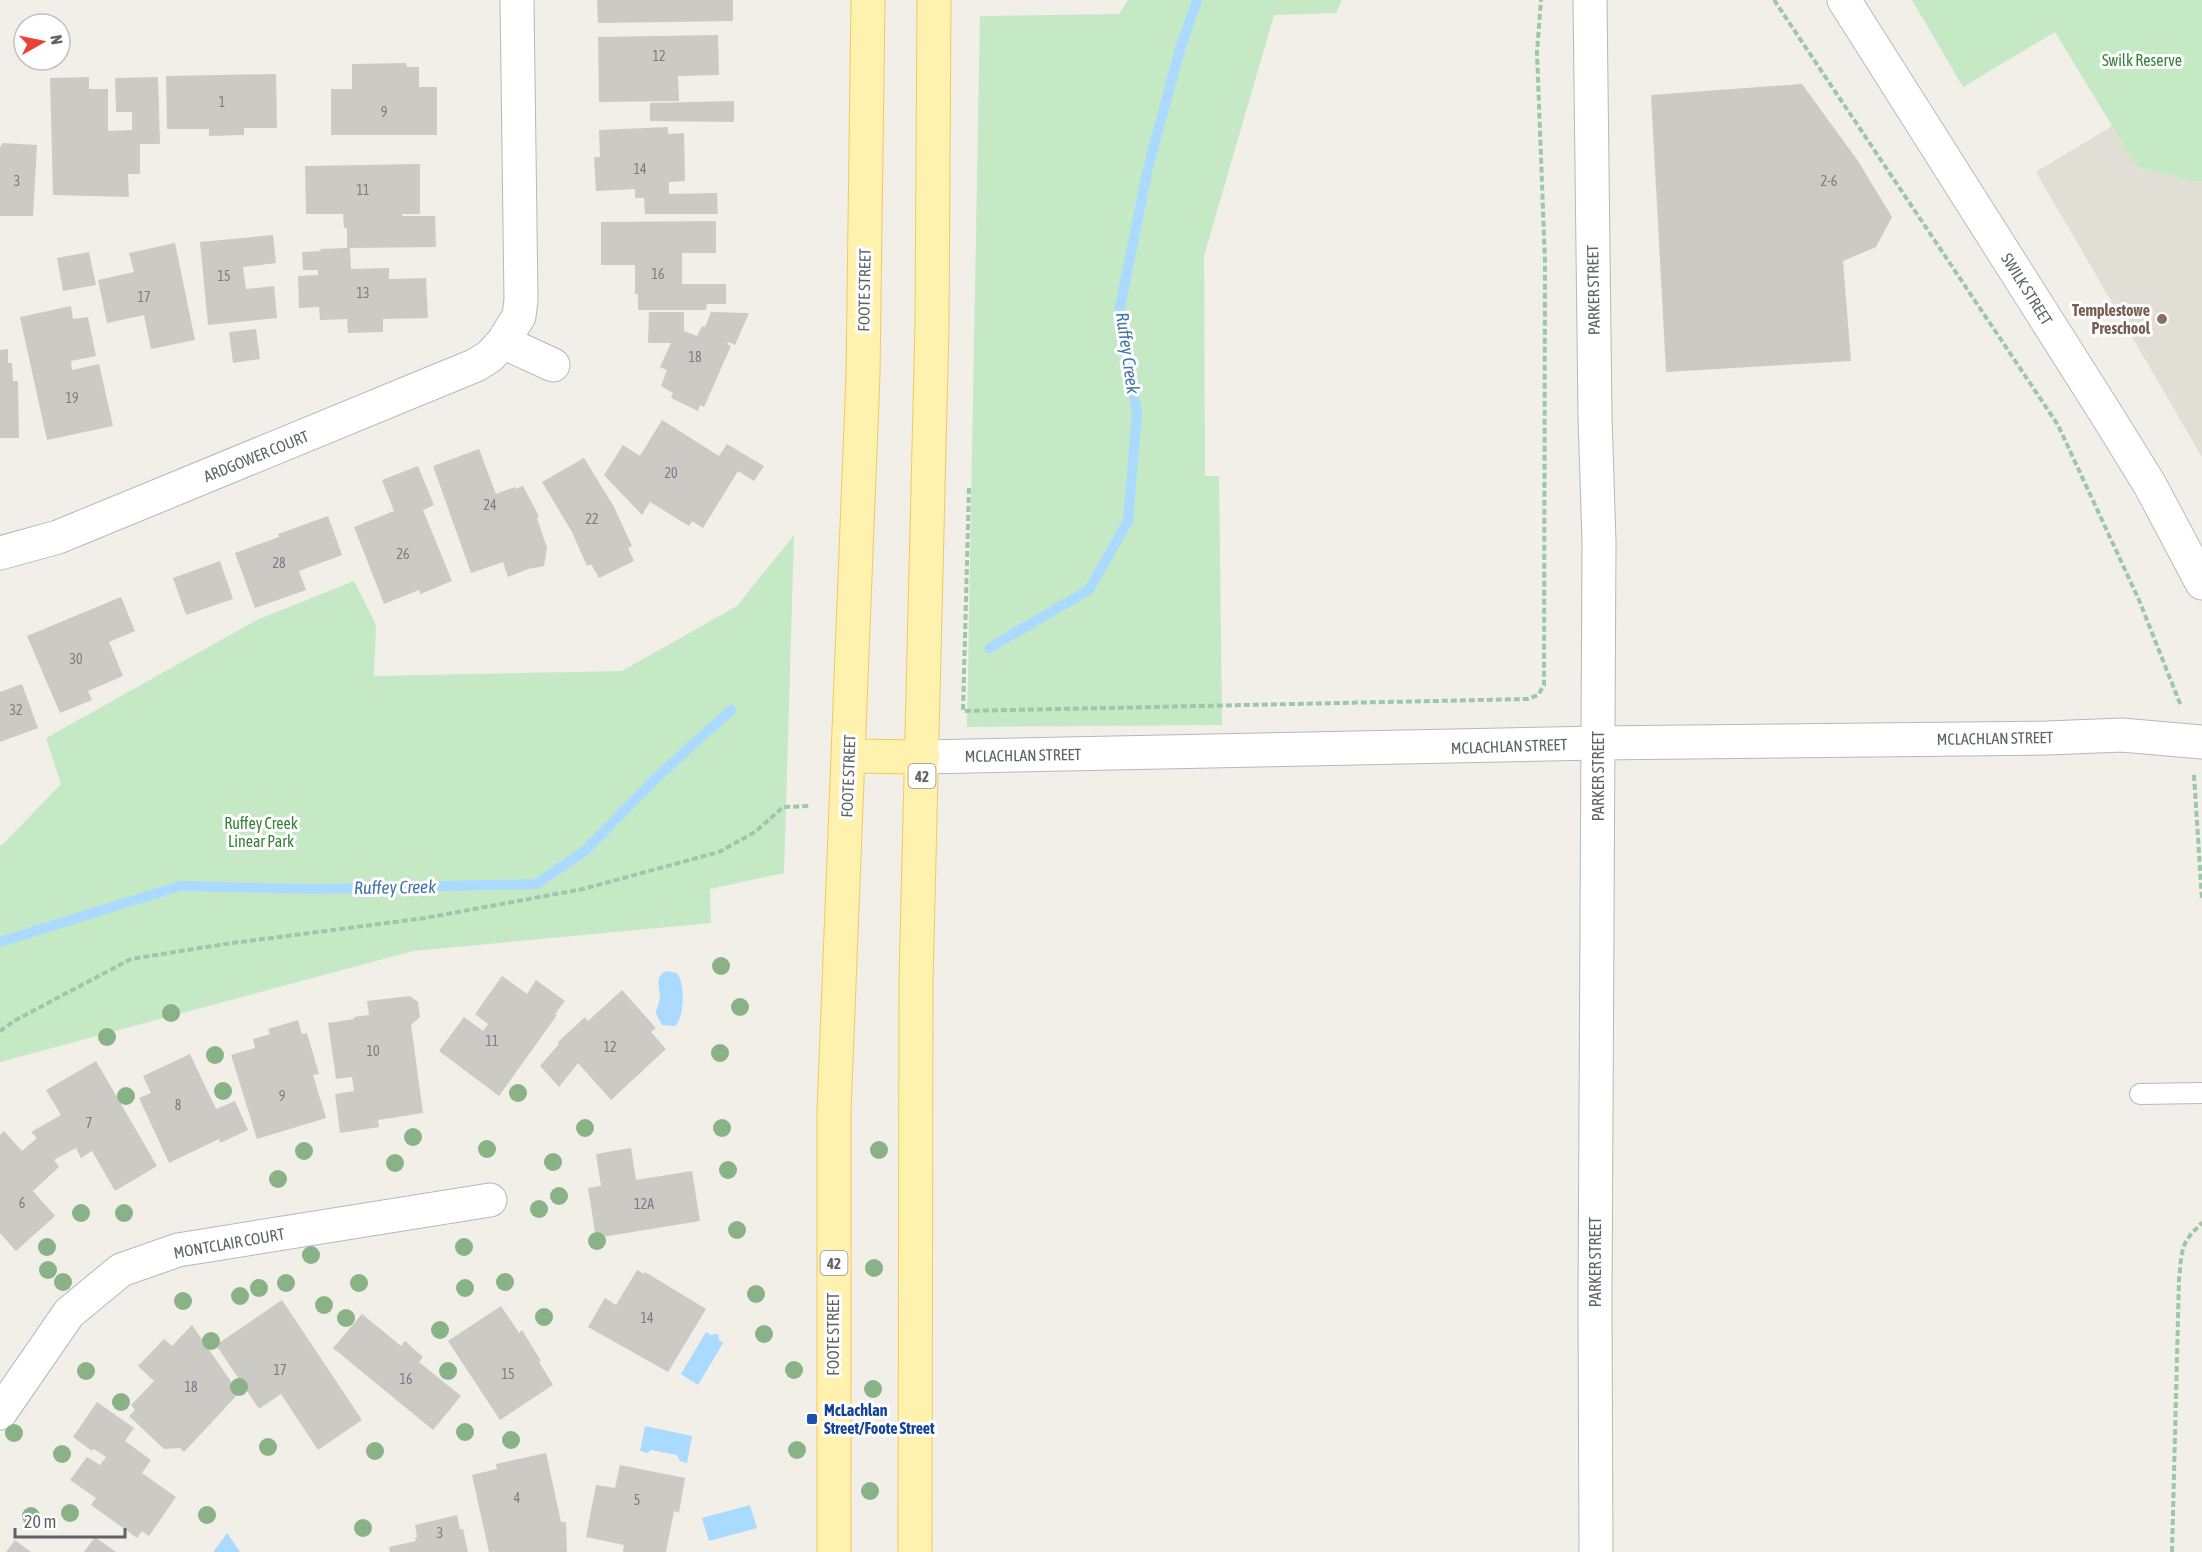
<svg xmlns="http://www.w3.org/2000/svg" width="2202" height="1552" viewBox="0 0 2202 1552" font-family="'Asap Condensed',sans-serif">
	<rect width="100%" height="100%" fill="#f1efe8"/>
	<path fill="#e1ded6" d="M2112,126L2137,167L2191,181H2202V457L2036,172Z"/>
	<g fill="#c5e8c5">
		<path d="M1128,0H1342L1336,13L1274,15L1204,256L1205,476H1219L1222,725L967,727L980,16L1119,14Z"/>
		<path d="M1912,0H2202V181H2191L2137,167L2055,32L1963,87Z"/>
		<path d="M794,535L784,873L710,889L711,923L413,951L0,1062V845L3,844L61,784L46,738L257,620L354,581L376,625L374,676L622,671L737,606Z"/>
	</g>
	<g fill="#aadaff">
		<path d="M666,971L677,973C685,983 685,1017 675,1026L662,1025L656,1014C656,1008 659,1004 660,999C660,987 654,977 666,971Z"/>
		<path d="M706,1332L711,1335L718,1334L719,1340L723,1343L698,1385L681,1374Z"/>
		<path d="M645,1426L692,1436L687,1463L680,1461L677,1455L651,1450L647,1453L640,1451Z"/>
		<path d="M750,1505L757,1528L709,1541L702,1518Z"/>
		<path d="M227,1533L240,1552H214V1551Z"/>
	</g>
	<g fill="none" stroke-linecap="round" stroke-linejoin="round">
		<g stroke="#aadaff" stroke-width="10">
			<path d="M989,648L1089,590L1128,521L1137,414L1120,307L1148,168L1180,49L1197,0"/>
			<path d="M0,942L180,886L315,889L536,884L585,851L653,781L731,710"/>
		</g>
	</g>
	<g fill="#cccac5">
		<path d="M597,0H733V21L598,23Z"/>
		<path d="M718,35L719,75L678,76L679,101L599,102L598,37Z"/>
		<path d="M406,63L407,67H419V87H437V135H331V89H352V64Z"/>
		<path d="M276,74L277,128H244V135L209,136V129H167L166,76Z"/>
		<path d="M89,77V89H108V131L132,130V112H116L115,78L158,77L160,144H140V174H128L129,197L53,195L50,78Z"/>
		<path d="M1802,84L1858,161L1892,217L1876,247L1843,261L1851,361L1666,372L1651,95Z"/>
		<path d="M734,101V122L650,121V103Z"/>
		<path d="M668,127V134L684,133L685,181L669,182V194L717,193L718,214H645L644,198H635V189L596,191L594,157H600L599,130Z"/>
		<path d="M3,143L37,145L33,216H0V147Z"/>
		<path d="M420,164V214H402V216H435L436,247L350,248L351,269L389,268V279L426,278L428,318L383,319V332L348,333L347,319L320,320L319,307L299,308L298,276L318,275V270H303L302,252L321,251L320,249L347,248V228H344L343,214H306L305,166Z"/>
		<path d="M716,221V253H682V284H726V304H707L706,310H638V294H635V265H601V222Z"/>
		<path d="M273,235L276,263L243,267L246,289L274,286L277,318L208,325L200,242Z"/>
		<path d="M175,243L195,340L151,349L144,315L107,323L98,280L134,272L129,253Z"/>
		<path d="M89,252L96,285L63,291L57,258Z"/>
		<path d="M71,306L73,319L88,317L96,356L71,361L72,370L99,364L113,426L47,440L20,317Z"/>
		<path d="M649,312H684V331L697,336L702,326L705,327L711,312L749,313L735,345L729,342L727,344L731,346L704,407L700,405L698,411L671,398L673,393L661,386L667,370L660,367L671,343H648Z"/>
		<path d="M256,329L260,359L233,363L229,332Z"/>
		<path d="M8,349V363H12L13,381H18L19,438H0V350Z"/>
		<path d="M662,420L719,456L727,444L764,466L754,481L738,471L703,528L692,521L689,526L650,502L642,515L604,475L623,445L640,456Z"/>
		<path d="M479,449L496,494L515,487L516,489L523,486L539,516L537,518L547,548L544,566L528,569L508,577L503,562L471,573L433,466Z"/>
		<path d="M584,458L614,507L632,546L628,548L634,561L599,578L591,564L587,566L572,532L542,482Z"/>
		<path d="M418,466L434,505L423,510L452,581L420,594L419,590L384,604L354,527L394,511L382,480Z"/>
		<path d="M328,516L342,555L299,571L306,590L255,608L235,553L279,537L278,534Z"/>
		<path d="M220,561L233,599L186,615L173,578Z"/>
		<path d="M121,597L135,631L109,642L123,676L88,691L92,700L60,713L27,636Z"/>
		<path d="M22,684L38,728L0,742V692Z"/>
		<path d="M502,976L527,994L536,980L565,1001L555,1014L557,1015L499,1096L439,1051L464,1017L483,1031L488,1024L475,1014Z"/>
		<path d="M622,990L656,1028L651,1032L666,1049L611,1100L578,1063L559,1087L540,1066L559,1044L558,1042L585,1017L588,1021Z"/>
		<path d="M410,996L418,1002L420,1017L411,1025L423,1113L378,1120L379,1127L340,1133L335,1094L354,1091L352,1077L336,1079L328,1023L354,1019V1017L369,1015L367,1001Z"/>
		<path d="M298,1020L302,1034L307,1033L319,1074L313,1075L326,1118L257,1139L231,1055L255,1048L253,1039L270,1034L268,1029Z"/>
		<path d="M190,1054L216,1109L235,1101L248,1130L220,1143L219,1139L169,1163L139,1098L151,1093L143,1076Z"/>
		<path d="M96,1061L157,1166L115,1191L92,1151L81,1158L76,1148L54,1160L59,1167L33,1191L55,1216L16,1251L0,1233V1135L4,1131L22,1151L37,1138L31,1132L61,1115L46,1090Z"/>
		<path d="M631,1148L636,1180L692,1171L700,1221L596,1238L588,1188L601,1186L596,1154Z"/>
		<path d="M637,1270L644,1274L645,1272L706,1309L668,1372L588,1327L605,1298L616,1305Z"/>
		<path d="M282,1300L362,1420L318,1450L281,1394L259,1409L216,1345Z"/>
		<path d="M501,1306L519,1333L522,1330L541,1361L539,1362L553,1385L500,1420L448,1341Z"/>
		<path d="M362,1314L401,1346L405,1341L423,1357L419,1362L461,1396L433,1430L333,1348Z"/>
		<path d="M192,1325L239,1393L184,1452L180,1448L164,1449L129,1416L135,1410L131,1405L154,1381L138,1366L164,1339L172,1346Z"/>
		<path d="M97,1402L134,1428L125,1441L151,1460L142,1473L176,1497L149,1536L142,1531L137,1538L91,1505L96,1498L70,1480L87,1457L100,1465L106,1457L94,1449L92,1451L73,1437Z"/>
		<path d="M546,1453L561,1522H566L567,1552H489L472,1475L497,1469L496,1464Z"/>
		<path d="M620,1465L685,1478L679,1513L674,1511L666,1552H623L624,1545L586,1537L596,1485L615,1488Z"/>
		<path d="M457,1515L460,1529H463L468,1552H390L389,1547L416,1541L415,1538L417,1537L415,1525Z"/>
		<path d="M95,1537L116,1552H84Z"/>
		<path d="M15,1540L31,1552H6Z"/>
	</g>
	<g fill="none" stroke-linecap="round" stroke-linejoin="round">
		<g stroke="#b5b8bc" stroke-width="22">
			<path id="service" d="M2140,1094L2202,1093"/>
		</g>
		<g stroke="#b5b8bc" stroke-width="35">
			<g id="minor">
				<path d="M517,0L521,300L519,316L503,342L553,365"/>
				<path d="M1590,0L1595,416L1599,542L1595,1303L1596,1552"/>
				<path d="M0,553L58,537L476,365L490,356L503,342"/>
				<path d="M923,757L1598,743L2047,738L2122,735L2202,742"/>
				<path d="M0,1413L69,1313L121,1270L178,1250L490,1200"/>
			</g>
		</g>
		<g stroke="#b6babf" stroke-width="35">
			<path id="secondary" d="M1844,0L2108,417L2150,485L2202,583"/>
		</g>
		<g stroke="#f2c960" stroke-width="35">
			<g id="primary">
				<path d="M849,756L923,757"/>
				<path d="M834,1552V1112L863,374L868,0"/>
				<path d="M915,1552L916,981L932,325L934,0"/>
			</g>
		</g>
		<g stroke="#9cc7a9" stroke-width="4" stroke-dasharray="6 3" stroke-linecap="butt">
			<path d="M1774,0L2058,425L2139,600L2181,706"/>
			<path d="M969,488L963,711L1528,699L1538,695L1544,685V672L1545,262L1537,52L1541,0"/>
			<path d="M2194,775L2202,900"/>
			<path d="M0,1031L14,1021L131,959L225,944L425,918L583,889L719,852L755,832L783,807L811,806"/>
			<path d="M2172,1552L2179,1279C2181,1265 2180,1248 2189,1237C2193,1231 2198,1228 2202,1222"/>
		</g>
		<use href="#service" stroke="#fff" stroke-width="20"/>
		<use href="#minor" stroke="#fff" stroke-width="33"/>
		<use href="#secondary" stroke="#fff" stroke-width="33"/>
		<use href="#primary" stroke="#fff2af" stroke-width="33"/>
	</g>
	<g fill="#89b387">
		<circle cx="721" cy="966" r="9"/>
		<circle cx="740" cy="1007" r="9"/>
		<circle cx="171" cy="1013" r="9"/>
		<circle cx="107" cy="1037" r="9"/>
		<circle cx="720" cy="1053" r="9"/>
		<circle cx="215" cy="1055" r="9"/>
		<circle cx="223" cy="1091" r="9"/>
		<circle cx="518" cy="1093" r="9"/>
		<circle cx="126" cy="1096" r="9"/>
		<circle cx="585" cy="1128" r="9"/>
		<circle cx="722" cy="1128" r="9"/>
		<circle cx="413" cy="1137" r="9"/>
		<circle cx="487" cy="1149" r="9"/>
		<circle cx="879" cy="1150" r="9"/>
		<circle cx="304" cy="1151" r="9"/>
		<circle cx="553" cy="1162" r="9"/>
		<circle cx="395" cy="1163" r="9"/>
		<circle cx="728" cy="1170" r="9"/>
		<circle cx="278" cy="1179" r="9"/>
		<circle cx="559" cy="1196" r="9"/>
		<circle cx="539" cy="1209" r="9"/>
		<circle cx="81" cy="1213" r="9"/>
		<circle cx="124" cy="1213" r="9"/>
		<circle cx="737" cy="1230" r="9"/>
		<circle cx="597" cy="1241" r="9"/>
		<circle cx="47" cy="1247" r="9"/>
		<circle cx="464" cy="1247" r="9"/>
		<circle cx="311" cy="1255" r="9"/>
		<circle cx="874" cy="1268" r="9"/>
		<circle cx="48" cy="1270" r="9"/>
		<circle cx="63" cy="1282" r="9"/>
		<circle cx="505" cy="1282" r="9"/>
		<circle cx="286" cy="1283" r="9"/>
		<circle cx="359" cy="1283" r="9"/>
		<circle cx="259" cy="1288" r="9"/>
		<circle cx="465" cy="1288" r="9"/>
		<circle cx="756" cy="1294" r="9"/>
		<circle cx="240" cy="1296" r="9"/>
		<circle cx="183" cy="1301" r="9"/>
		<circle cx="324" cy="1305" r="9"/>
		<circle cx="544" cy="1317" r="9"/>
		<circle cx="346" cy="1318" r="9"/>
		<circle cx="440" cy="1330" r="9"/>
		<circle cx="764" cy="1334" r="9"/>
		<circle cx="211" cy="1341" r="9"/>
		<circle cx="794" cy="1370" r="9"/>
		<circle cx="86" cy="1371" r="9"/>
		<circle cx="448" cy="1371" r="9"/>
		<circle cx="239" cy="1387" r="9"/>
		<circle cx="873" cy="1389" r="9"/>
		<circle cx="121" cy="1402" r="9"/>
		<circle cx="465" cy="1432" r="9"/>
		<circle cx="14" cy="1433" r="9"/>
		<circle cx="511" cy="1440" r="9"/>
		<circle cx="268" cy="1447" r="9"/>
		<circle cx="797" cy="1450" r="9"/>
		<circle cx="375" cy="1451" r="9"/>
		<circle cx="62" cy="1454" r="9"/>
		<circle cx="870" cy="1491" r="9"/>
		<circle cx="70" cy="1513" r="9"/>
		<circle cx="207" cy="1515" r="9"/>
		<circle cx="31" cy="1516" r="9"/>
		<circle cx="363" cy="1528" r="9"/>
	</g>
	<circle fill="#8d6e63" stroke="#fff" stroke-width="2" cx="2162" cy="319" r="6"/>
	<rect fill="#1a4fb4" stroke="#fff" stroke-width="2" x="806" y="1413" width="12" height="12" rx="3"/>
	<g text-anchor="middle" dominant-baseline="central" stroke-width="6" stroke-linejoin="round" paint-order="stroke">
		<g font-size="14" fill="#7a7d7f">
			<text x="659" y="56">12</text>
			<text x="222" y="102">1</text>
			<text x="384" y="112">9</text>
			<text x="640" y="169">14</text>
			<text x="17" y="181">3</text>
			<text x="1829" y="181">2-6</text>
			<text x="363" y="190">11</text>
			<text x="658" y="274">16</text>
			<text x="224" y="276">15</text>
			<text x="363" y="293">13</text>
			<text x="144" y="297">17</text>
			<text x="695" y="357">18</text>
			<text x="72" y="398">19</text>
			<text x="671" y="473">20</text>
			<text x="490" y="505">24</text>
			<text x="592" y="519">22</text>
			<text x="403" y="554">26</text>
			<text x="279" y="563">28</text>
			<text x="76" y="659">30</text>
			<text x="16" y="710">32</text>
			<text x="492" y="1041">11</text>
			<text x="610" y="1047">12</text>
			<text x="373" y="1051">10</text>
			<text x="282" y="1096">9</text>
			<text x="178" y="1105">8</text>
			<text x="89" y="1123">7</text>
			<text x="22" y="1203">6</text>
			<text x="644" y="1204">12A</text>
			<text x="647" y="1318">14</text>
			<text x="280" y="1370">17</text>
			<text x="508" y="1374">15</text>
			<text x="406" y="1379">16</text>
			<text x="191" y="1387">18</text>
			<text x="517" y="1498">4</text>
			<text x="637" y="1500">5</text>
			<text x="440" y="1533">3</text>
		</g>
		<g fill="#fff" stroke="#8f9295" stroke-width="1.5">
			<rect x="908.5" y="764" width="27" height="24" rx="4.5"/>
			<rect x="820.5" y="1251" width="27" height="24" rx="4.5"/>
		</g>
		<g font-size="15" font-weight="bold" fill="#5f6368">
			<text x="922" y="776">42</text>
			<text x="834" y="1263">42</text>
		</g>
		<g font-size="16" fill="#348238" stroke="#fff">
			<text x="2142" y="60">Swilk Reserve</text>
			<text x="261" y="823">Ruffey Creek<tspan x="261" dy="18">Linear Park</tspan></text>
		</g>
		<g font-size="16" fill="#5f6368" stroke="#fff">
			<text transform="translate(2027 289) rotate(58)">SWILK STREET</text>
			<text transform="translate(864 290) rotate(-89)">FOOTE STREET</text>
			<text transform="translate(1593 290) rotate(-91)">PARKER STREET</text>
			<text transform="translate(256 456) rotate(-22)">ARDGOWER COURT</text>
			<text transform="translate(1995 738) rotate(-1)">MCLACHLAN STREET</text>
			<text transform="translate(1509 746) rotate(-2)">MCLACHLAN STREET</text>
			<text transform="translate(1023 755) rotate(-1)">MCLACHLAN STREET</text>
			<text transform="translate(848 776) rotate(-88)">FOOTE STREET</text>
			<text transform="translate(1598 776) rotate(-90)">PARKER STREET</text>
			<text transform="translate(229 1243) rotate(-10)">MONTCLAIR COURT</text>
			<text transform="translate(1595 1262) rotate(-90)">PARKER STREET</text>
			<text transform="translate(833 1334) rotate(-90)">FOOTE STREET</text>
		</g>
		<g font-size="16" font-weight="bold" fill="#785e54" stroke="#fff" text-anchor="end">
			<text x="2150" y="310">Templestowe<tspan x="2150" dy="18">Preschool</tspan></text>
		</g>
		<g font-size="16" font-weight="bold" fill="#164399" stroke="#fff" text-anchor="start">
			<text x="824" y="1410">McLachlan<tspan x="824" dy="18">Street/Foote Street</tspan></text>
		</g>
		<g font-size="18" font-style="italic" fill="#4174aa" stroke="#fff">
			<text transform="translate(1128 353) rotate(82)">Ruffey Creek</text>
			<text transform="translate(395 887) rotate(-1)">Ruffey Creek</text>
		</g>
	</g>
	<g transform="translate(42 42) rotate(81)"><circle r="28" fill="#ffffff" stroke="#bfc1c3" stroke-width="1.5"/>
	<path d="M0-4.5L10 22L0 15L-10 22Z" fill="#ea4335"/>
	<text y="-9" font-size="16" font-weight="bold" text-anchor="middle" fill="#5f6368">N</text>
	</g>
	<path d="M15 1528v9h110v-9" fill="none" stroke="#5f6368" stroke-width="3"/>
	<text x="24" y="1528" font-size="18" fill="#5f6368" stroke="#ffffff" stroke-width="4.5" paint-order="stroke">20 m</text>
</svg>
